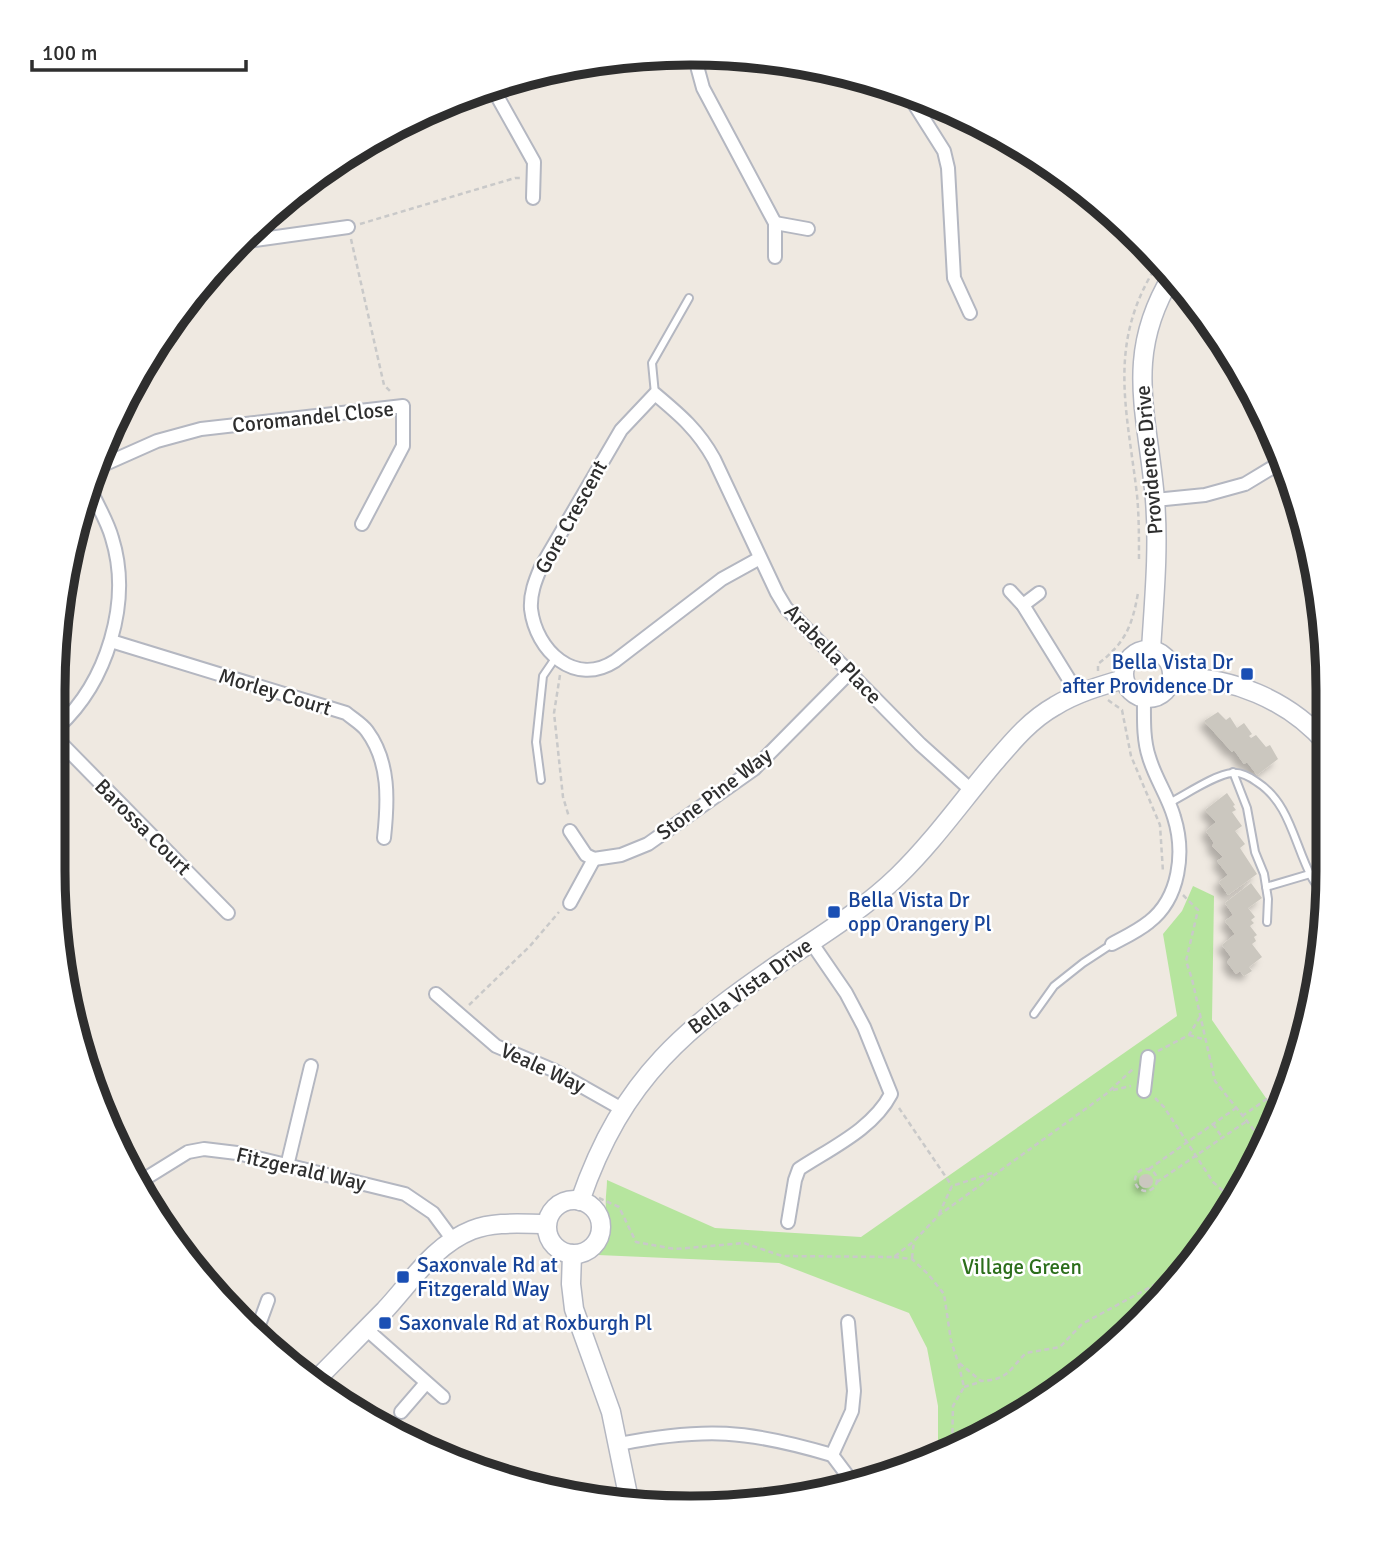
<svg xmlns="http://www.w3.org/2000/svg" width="1381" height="1561" viewBox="0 0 1381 1561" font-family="Signika,sans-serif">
	<defs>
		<filter id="shadow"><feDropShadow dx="-5.5" dy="5.5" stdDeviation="3.5" flood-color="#0004"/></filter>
	</defs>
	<rect width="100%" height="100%" fill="#efe9e1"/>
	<path fill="#b6e59e" d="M1193,886L1214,896L1212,1020L1277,1114L1263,1152L1196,1259L1119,1341L973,1443L938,1456V1406L927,1348L909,1313L779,1263L598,1255C614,1236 611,1232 606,1208C605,1199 607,1189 607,1180L715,1228L861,1237L1177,1016L1163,934L1182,911Z"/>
	<g fill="#cbc7bf" filter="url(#shadow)">
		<path d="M1218,712L1226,720L1230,717L1237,728L1244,723L1252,734L1249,736L1251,738L1256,735L1266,747L1270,745L1278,759L1257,775L1247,762L1244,764L1234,750L1232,752L1204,721Z"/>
		<path d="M1227,793L1235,805L1233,806L1236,810L1232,812L1242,826L1235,831L1245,844L1240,848L1257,874L1228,895L1219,882L1228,875L1217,861L1223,857L1212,846L1214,843L1206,831L1216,822L1205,810Z"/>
		<path d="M1251,883L1262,898L1248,908L1255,917L1251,920L1254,923L1250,926L1257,935L1254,937L1256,941L1252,944L1262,957L1249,967L1252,971L1244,976L1240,971L1236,974L1227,962L1231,957L1222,945L1235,934L1225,921L1233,915L1225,903Z"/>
		<circle cx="1146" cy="1181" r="7"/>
	</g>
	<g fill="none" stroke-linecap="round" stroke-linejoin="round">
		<g stroke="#b4b7c1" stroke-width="10">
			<g id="lane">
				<path d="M655,394L652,363L689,298"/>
				<path d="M1233,772L1247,808L1255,852L1264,874L1268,899L1267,922"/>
				<path d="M541,780L536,742L543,676L556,657"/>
				<path d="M1169,803C1185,795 1216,774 1232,773C1240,772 1250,777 1257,782C1290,803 1294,844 1312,878C1316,885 1322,892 1327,899"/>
				<path d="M1266,887L1310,874"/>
				<path d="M1034,1014L1054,986L1083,963L1112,944"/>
			</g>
		</g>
		<g stroke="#b4b7c1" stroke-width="16">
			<g id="street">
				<path d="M694,55L703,88L775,223V257"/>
				<path d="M492,87L534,162L533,198"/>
				<path d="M906,91L944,151L948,168L954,278L970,313"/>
				<path d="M775,223L808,229"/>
				<path d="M241,242L348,227"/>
				<path d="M103,465L157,441L201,429L403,406V446L362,524"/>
				<path d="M1155,500L1205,495L1245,484L1283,461"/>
				<path d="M760,558L722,579L615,661C575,687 536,651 531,609C530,594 535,581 541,567L621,430L655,394C680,415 698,430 714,459L777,593L786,608L920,744L971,790"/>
				<path d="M1010,591L1023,605L1078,694"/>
				<path d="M1023,605L1039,593"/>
				<path d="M111,641L346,713C353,719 362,724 367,731C390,762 388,801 384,838"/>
				<path d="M58,727C107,682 132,602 112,538C108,523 99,508 92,493"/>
				<path d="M58,740L228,913"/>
				<path d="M570,831L586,855L594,859L621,855L648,844L754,769L850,672"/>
				<path d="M570,903L594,859"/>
				<path d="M1112,944C1125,937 1138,931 1149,922C1180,898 1185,852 1174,817C1168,796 1155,778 1149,757C1143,739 1144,718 1144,698"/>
				<path d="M436,994L496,1046L553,1070L622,1109"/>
				<path d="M1144,1091L1148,1057"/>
				<path d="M287,1166L311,1066"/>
				<path d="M138,1183L188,1152L204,1149L237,1153L405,1194L433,1213L453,1240"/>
				<path d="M788,1222L795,1180L799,1169C831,1148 873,1129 891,1094L864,1027L846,993L811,942"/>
				<path d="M365,1328L443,1397"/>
				<path d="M256,1333L268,1300"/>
				<path d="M401,1412L426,1383"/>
				<path d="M619,1444C705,1427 748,1430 832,1455"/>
				<path d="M832,1455L852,1411L854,1391L848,1322"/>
				<path d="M832,1455L856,1487"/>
			</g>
		</g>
		<g stroke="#b4b7c1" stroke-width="21">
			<g id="secondary">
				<circle cx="1148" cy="674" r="24"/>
				<path d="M1151,650C1154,600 1159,550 1155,500C1148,414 1123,356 1172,276"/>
				<path d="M1172,678C1230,675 1289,700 1327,744"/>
				<circle cx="574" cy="1227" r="27"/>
				<path d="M580,1201C623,1076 686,1027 792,955C828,931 866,907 898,876C933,842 962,801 994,763C1012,742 1030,720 1055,706C1076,693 1100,686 1124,679"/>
				<path d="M572,1254L571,1284L574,1309L611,1412L629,1500"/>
				<path d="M313,1383C337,1359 361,1334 385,1310C412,1281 434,1245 472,1230C495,1221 522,1224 547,1224"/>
			</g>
		</g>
		<g stroke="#c9c9c9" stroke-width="2.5" stroke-dasharray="5 3.5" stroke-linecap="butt">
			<path d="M360,224L515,178H521"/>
			<path d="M351,239L384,385L392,393"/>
			<path d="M1139,559C1139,537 1139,516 1137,495C1127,408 1106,342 1159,262"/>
			<path d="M1098,671V664C1125,643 1132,627 1138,593"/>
			<path d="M560,675L554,713L563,797L569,817"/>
			<path d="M1108,700L1122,710L1131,756L1160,825L1163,872"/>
			<path d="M1183,895L1198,910L1186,961L1192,979L1215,1081L1266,1145"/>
			<path d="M469,1005L530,946L559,912"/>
			<path d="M1189,1035L1206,1040"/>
			<path d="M1158,1051L1189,1035L1200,1017"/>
			<path d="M1113,1090L1131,1086"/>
			<path d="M1155,1098L1164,1107L1213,1182L1231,1198L1235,1197"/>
			<path d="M899,1108L952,1186"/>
			<path d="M1242,1116L1289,1084"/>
			<path d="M1213,1124L1222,1137"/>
			<circle cx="1146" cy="1180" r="11"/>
			<path d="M1149,1169L1236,1108"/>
			<path d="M1157,1182L1247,1121"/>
			<path d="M599,1198L619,1207L636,1242L675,1249L744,1243L782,1256L894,1257L914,1241L939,1215L1106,1094L1133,1069"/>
			<path d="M939,1214L952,1186L992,1173"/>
			<path d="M894,1257L912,1259L928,1274L944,1294L951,1341L958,1362"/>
			<path d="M912,1258L914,1241"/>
			<path d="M964,1387L980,1382"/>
			<path d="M405,1425L410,1439"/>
			<path d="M952,1450L953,1406L964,1387L958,1362L981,1381C1008,1380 1009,1370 1026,1353L1060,1347L1082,1324L1158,1283L1199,1255"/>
		</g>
		<use href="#lane" stroke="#fff" stroke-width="6"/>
		<use href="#street" stroke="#fff" stroke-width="12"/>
		<use href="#secondary" stroke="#fff" stroke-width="18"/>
	</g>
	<g fill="#1a4fb4" stroke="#fff" stroke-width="2.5">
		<rect x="1240" y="667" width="14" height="14" rx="3.5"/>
		<rect x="827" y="905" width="14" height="14" rx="3.5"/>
		<rect x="396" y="1270" width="14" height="14" rx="3.5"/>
		<rect x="378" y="1316" width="14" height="14" rx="3.5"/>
	</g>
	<g text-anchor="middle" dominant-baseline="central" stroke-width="5" stroke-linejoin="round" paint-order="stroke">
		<g font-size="21" fill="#2e2e2e" stroke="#fff">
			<text transform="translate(313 417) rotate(-6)">Coromandel Close</text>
			<text transform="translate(1149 460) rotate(-95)">Providence Drive</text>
			<text transform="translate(571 517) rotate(-61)">Gore Crescent</text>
			<text transform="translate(833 654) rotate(46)">Arabella Place</text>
			<text transform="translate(275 692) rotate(17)">Morley Court</text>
			<text transform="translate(714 794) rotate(-37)">Stone Pine Way</text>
			<text transform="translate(143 827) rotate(45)">Barossa Court</text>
			<text transform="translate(750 986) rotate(-36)">Bella Vista Drive</text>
			<text transform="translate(543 1068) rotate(25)">Veale Way</text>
			<text transform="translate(301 1169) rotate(13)">Fitzgerald Way</text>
		</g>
		<g font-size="21" fill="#164399" stroke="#fff" text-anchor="start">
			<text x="1233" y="662" text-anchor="end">Bella Vista Dr<tspan x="1233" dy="24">after Providence Dr</tspan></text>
			<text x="848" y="900">Bella Vista Dr<tspan x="848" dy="24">opp Orangery Pl</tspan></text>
			<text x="417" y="1265">Saxonvale Rd at<tspan x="417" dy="24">Fitzgerald Way</tspan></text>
			<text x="399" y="1323">Saxonvale Rd at Roxburgh Pl</text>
		</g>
		<g font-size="21" fill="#2c6e1b" stroke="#fff">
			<text x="1022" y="1267">Village Green</text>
		</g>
	</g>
	<path d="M0 0H1381V1561H0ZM690 65H691A625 625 0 0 1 1316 690V871A625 625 0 0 1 691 1496H690A625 625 0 0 1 65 871V690A625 625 0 0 1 690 65Z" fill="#fff" fill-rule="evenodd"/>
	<path fill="none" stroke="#2e2e2e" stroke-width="9" d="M690 65H691A625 625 0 0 1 1316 690V871A625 625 0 0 1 691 1496H690A625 625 0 0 1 65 871V690A625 625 0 0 1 690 65Z"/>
	<path d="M32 60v10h214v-10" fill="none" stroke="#2e2e2e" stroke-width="3.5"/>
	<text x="42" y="60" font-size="21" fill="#2e2e2e" stroke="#ffffff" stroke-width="5" paint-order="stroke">100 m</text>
</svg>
